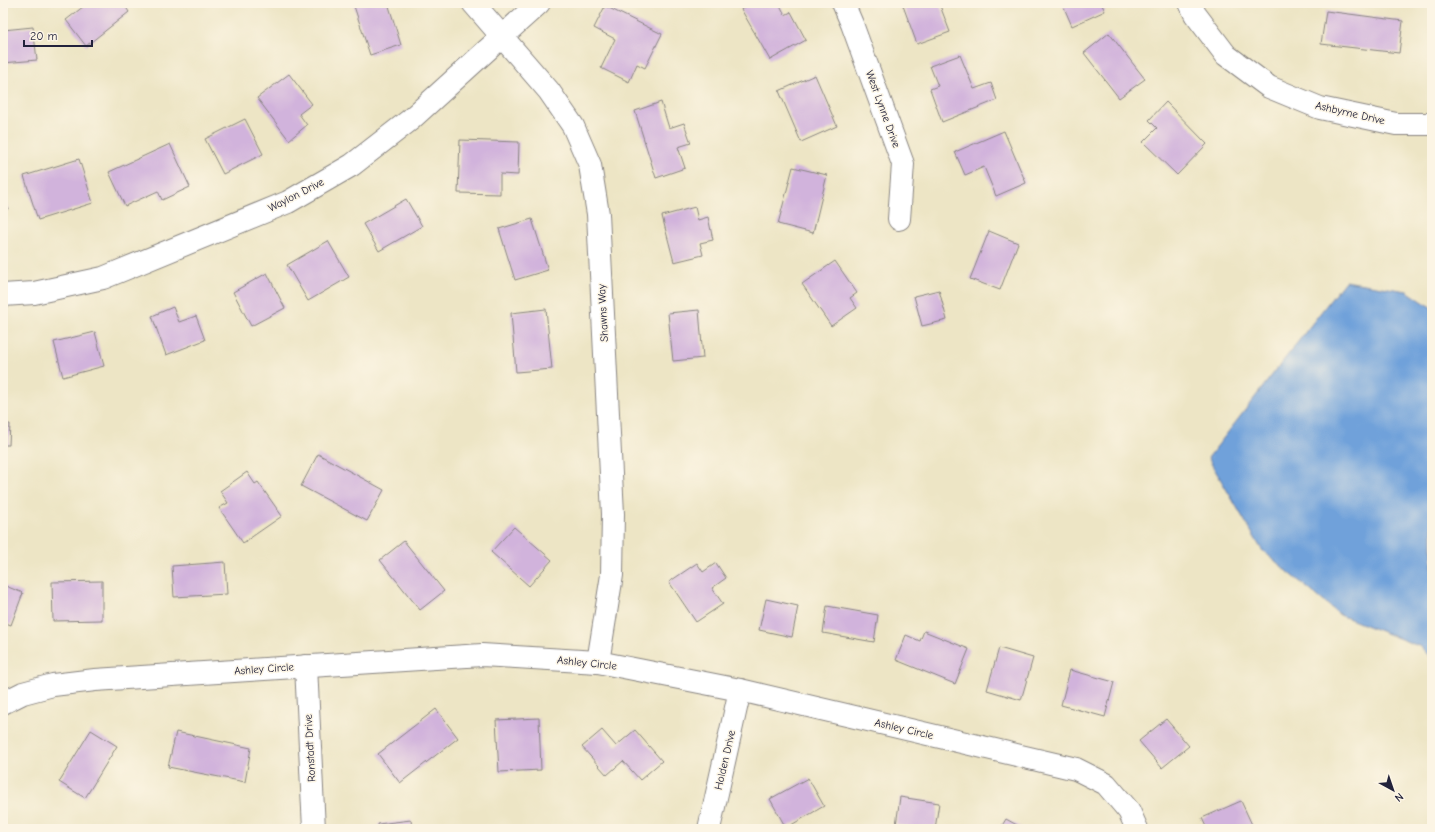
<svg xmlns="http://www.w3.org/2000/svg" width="1435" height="832" viewBox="0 0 1435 832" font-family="'Comic Neue',sans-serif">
	<rect width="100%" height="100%" fill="#fcf5e5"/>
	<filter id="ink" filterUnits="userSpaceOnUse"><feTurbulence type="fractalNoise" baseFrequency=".025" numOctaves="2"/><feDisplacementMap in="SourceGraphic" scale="8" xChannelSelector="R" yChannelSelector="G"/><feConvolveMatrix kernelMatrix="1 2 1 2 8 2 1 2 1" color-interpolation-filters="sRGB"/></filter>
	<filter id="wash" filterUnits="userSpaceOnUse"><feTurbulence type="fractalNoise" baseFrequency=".012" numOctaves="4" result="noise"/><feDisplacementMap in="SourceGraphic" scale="16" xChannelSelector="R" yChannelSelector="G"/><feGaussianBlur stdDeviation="0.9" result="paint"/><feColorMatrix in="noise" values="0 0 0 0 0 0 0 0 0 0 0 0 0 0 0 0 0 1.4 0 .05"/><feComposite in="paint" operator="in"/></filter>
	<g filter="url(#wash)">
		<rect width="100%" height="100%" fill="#ede5c5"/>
		<path fill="#6fa1da" stroke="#48628a" d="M1345,281L1407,291L1432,308V659L1421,647L1340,615L1262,550L1208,458Z"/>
		<g id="blocks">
			<g fill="#d1b3dc">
				<path d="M88,3H123L129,12L86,46L66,20Z"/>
				<path d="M353,3H388L401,45L370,55Z"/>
				<path d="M752,3H779L785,15L791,12L806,40L770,60L741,9Z"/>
				<path d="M902,3H939L950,32L917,44Z"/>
				<path d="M1062,3H1101L1105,11L1072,26Z"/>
				<path d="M605,6L662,34L645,68L637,64L629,82L601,68L615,39L594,28Z"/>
				<path d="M1326,11L1403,21L1399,53L1321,44Z"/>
				<path d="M33,27L37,60L3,63V30Z"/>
				<path d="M1109,33L1145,79L1119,98L1084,53Z"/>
				<path d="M960,55L974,89L991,83L997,100L942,122L930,89L938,86L930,66Z"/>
				<path d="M289,74L312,104L299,114L307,125L289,140L257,98Z"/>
				<path d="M815,75L837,126L801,142L779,91Z"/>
				<path d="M661,102L669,128L684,123L691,143L678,147L685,168L656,178L635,111Z"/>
				<path d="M1166,102L1207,144L1177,175L1143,142L1157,128L1149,120Z"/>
				<path d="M245,119L263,154L223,174L205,139Z"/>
				<path d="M1004,131L1026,183L996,196L984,167L965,175L955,152Z"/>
				<path d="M460,140L519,142L518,175L500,174V194L458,193Z"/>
				<path d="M170,144L190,187L162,200L158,191L125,206L109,172Z"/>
				<path d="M79,159L93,203L38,220L24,176Z"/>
				<path d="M793,167L827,175L813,233L778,224Z"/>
				<path d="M3,192L8,209L3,210Z"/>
				<path d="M406,199L422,226L379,251L363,224Z"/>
				<path d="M695,207L698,220L708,217L713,240L700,243L703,255L674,262L662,216Z"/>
				<path d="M532,219L548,270L515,280L499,229Z"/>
				<path d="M989,231L1018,243L1000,290L970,279Z"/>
				<path d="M328,241L349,277L308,301L287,265Z"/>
				<path d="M835,261L857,293L850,298L857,308L831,326L802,284Z"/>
				<path d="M267,273L285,308L251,326L233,292Z"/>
				<path d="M939,290L947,320L922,326L914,296Z"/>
				<path d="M173,307L179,322L196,316L205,340L166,355L152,316Z"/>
				<path d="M546,309L552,369L516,372L511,313Z"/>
				<path d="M699,310L703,358L673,361L668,313Z"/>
				<path d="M95,332L104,366L63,377L54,342Z"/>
				<path d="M3,424H10L9,445H3Z"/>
				<path d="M318,454L384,490L367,521L301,486Z"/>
				<path d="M247,472L255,484L258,482L282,516L243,543L219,508L228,503L220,491Z"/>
				<path d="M514,527L552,560L529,586L491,552Z"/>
				<path d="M404,541L444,591L420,610L380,560Z"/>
				<path d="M225,562L227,594L174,597L172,566Z"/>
				<path d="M697,563L703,572L716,563L726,578L712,588L723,604L696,622L669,582Z"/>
				<path d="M102,581V620L53,621L52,582Z"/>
				<path d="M3,585L23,593L11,625L3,622Z"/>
				<path d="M766,599L798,606L792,637L759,630Z"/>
				<path d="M827,606L878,615L874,642L823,633Z"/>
				<path d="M924,631L969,649L955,684L896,660L906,635L920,641Z"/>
				<path d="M999,648L1033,658L1021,700L987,690Z"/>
				<path d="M1070,670L1114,682L1105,717L1061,705Z"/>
				<path d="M436,709L458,738L400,783L378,754Z"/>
				<path d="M539,718L541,770L499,772L496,720Z"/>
				<path d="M1166,719L1189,746L1162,768L1139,741Z"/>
				<path d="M91,730L117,746L85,798L59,782Z"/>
				<path d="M602,730L616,746L635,730L662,761L640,780L623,761L607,775L582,747Z"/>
				<path d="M176,732L251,748L245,782L168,767Z"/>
				<path d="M808,778L824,806L786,828L770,799Z"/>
				<path d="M900,797L939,803L935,829H924L896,825Z"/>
				<path d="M1241,801L1254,829H1207L1202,818Z"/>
				<path d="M1006,819L1024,829H1000Z"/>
				<path d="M411,820L412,829H379L378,824Z"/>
			</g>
		</g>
	</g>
	<g filter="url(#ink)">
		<use href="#blocks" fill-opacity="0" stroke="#888480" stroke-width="1"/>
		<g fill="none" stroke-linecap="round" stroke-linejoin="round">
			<g stroke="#888480" stroke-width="24">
				<g id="minor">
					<path d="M473,3L549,91L573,126L590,165L598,214L613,514L612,575L598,662"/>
					<path d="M843,3L852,24L903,164L899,219"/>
					<path d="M1190,3L1195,14L1226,55L1269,87L1320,108L1396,124H1432"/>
					<path d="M3,295L34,293L103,278L288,202L352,165L410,120L539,3"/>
					<path d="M306,666L314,829"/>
					<path d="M3,703L23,693L53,685L95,680L482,655L598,662L740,690L1076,769L1106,784L1129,811L1137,829"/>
					<path d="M709,829L740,690"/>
				</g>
			</g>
			<use href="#minor" stroke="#fff" stroke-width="22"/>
		</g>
	</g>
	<g text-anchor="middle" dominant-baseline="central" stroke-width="3" stroke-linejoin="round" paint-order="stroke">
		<g font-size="11" fill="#22223b" stroke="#fcf5e5">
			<text transform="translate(883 109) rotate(70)">West Lynne Drive</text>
			<text transform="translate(1350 113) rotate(13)">Ashbyrne Drive</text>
			<text transform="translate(296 195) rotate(-27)">Waylon Drive</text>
			<text transform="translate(603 313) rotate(-93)">Shawns Way</text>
			<text transform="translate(587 663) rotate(6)">Ashley Circle</text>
			<text transform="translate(264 669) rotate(-4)">Ashley Circle</text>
			<text transform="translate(904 729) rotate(13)">Ashley Circle</text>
			<text transform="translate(310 748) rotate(-93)">Ronstadt Drive</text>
			<text transform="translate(725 760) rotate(-77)">Holden Drive</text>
		</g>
	</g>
	<rect width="1435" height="832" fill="none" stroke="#fcf5e5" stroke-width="16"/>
	<g transform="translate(1393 790) rotate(140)" stroke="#fcf5e5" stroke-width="3" paint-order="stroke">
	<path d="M0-3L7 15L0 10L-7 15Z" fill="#22223b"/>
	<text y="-6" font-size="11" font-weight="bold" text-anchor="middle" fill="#22223b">N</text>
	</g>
	<path d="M24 40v6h68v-6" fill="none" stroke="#22223b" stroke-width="2"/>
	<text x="30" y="40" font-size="12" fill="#22223b" stroke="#fcf5e5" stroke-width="3" paint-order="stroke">20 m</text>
</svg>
